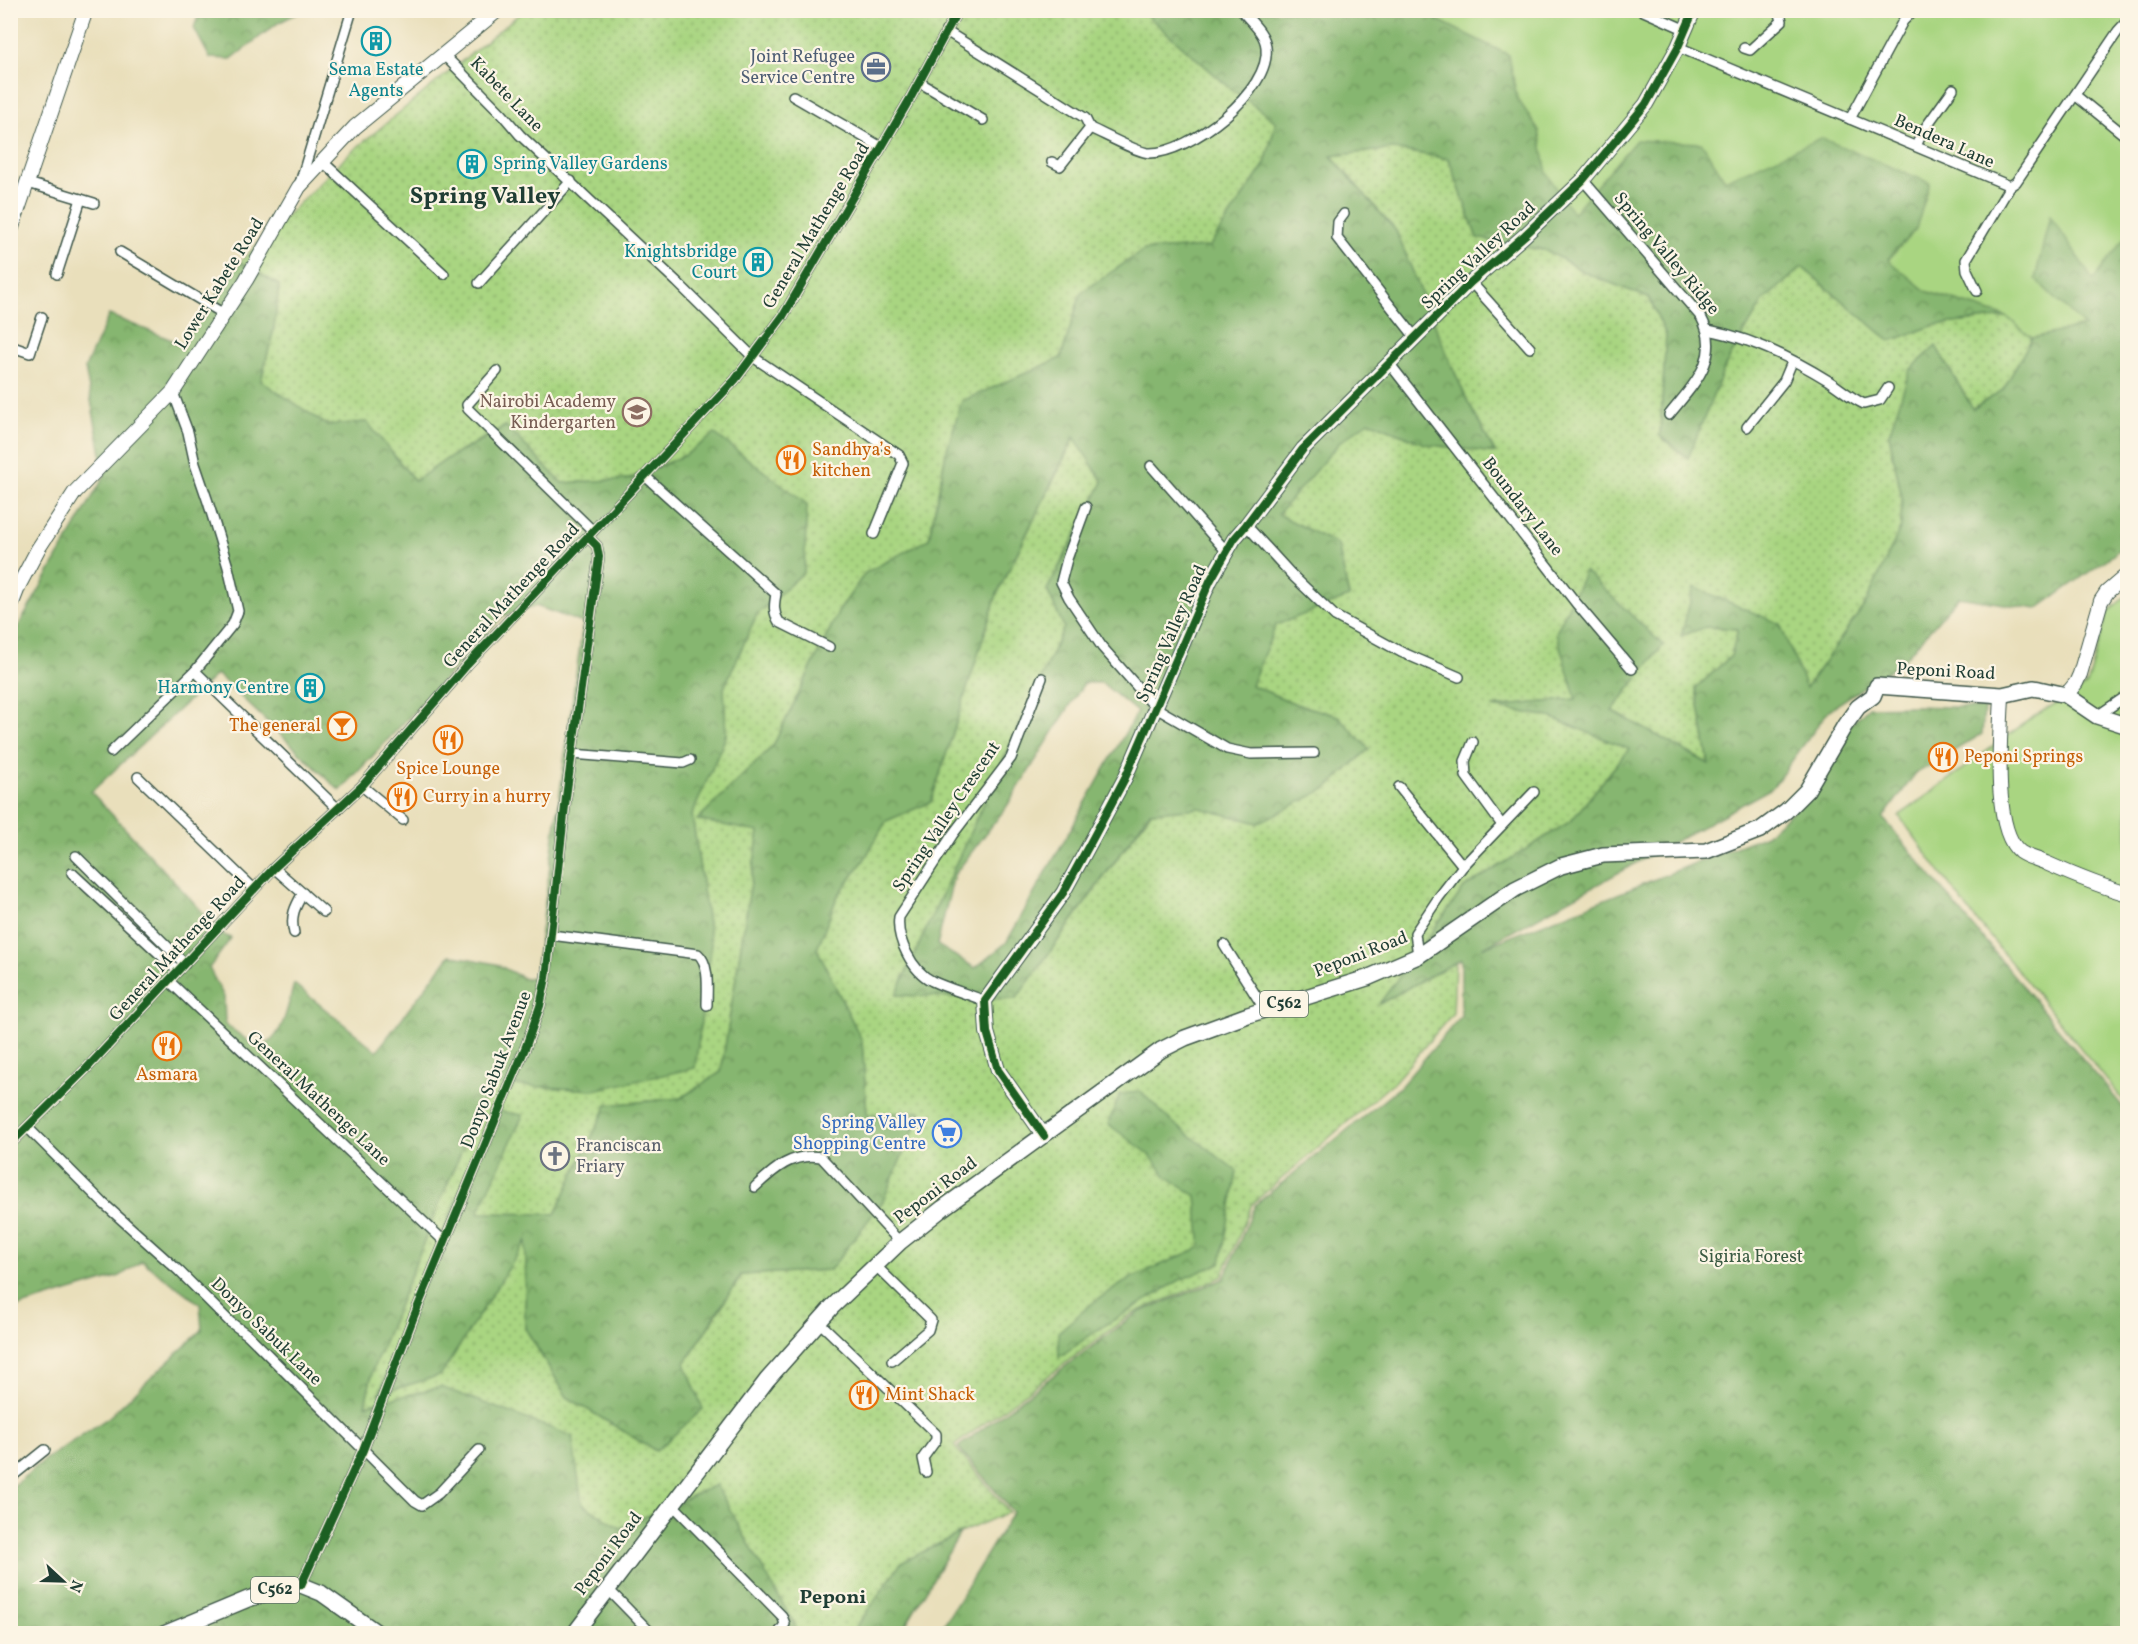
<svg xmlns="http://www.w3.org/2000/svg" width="2138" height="1644" viewBox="0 0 2138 1644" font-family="Vollkorn,serif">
	<defs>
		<pattern id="grass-dots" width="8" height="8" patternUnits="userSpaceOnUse" patternTransform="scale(1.5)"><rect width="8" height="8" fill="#a9d581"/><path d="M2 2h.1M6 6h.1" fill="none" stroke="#89ae6a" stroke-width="1.8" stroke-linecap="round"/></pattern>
		<pattern id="forest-crowns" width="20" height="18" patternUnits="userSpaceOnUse" patternTransform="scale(1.5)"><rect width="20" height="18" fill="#86b66f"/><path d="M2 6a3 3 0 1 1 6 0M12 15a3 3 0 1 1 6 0" fill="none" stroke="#6d955c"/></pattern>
	</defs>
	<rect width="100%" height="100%" fill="#fcf5e5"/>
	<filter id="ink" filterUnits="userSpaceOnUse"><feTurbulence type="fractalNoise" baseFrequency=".0167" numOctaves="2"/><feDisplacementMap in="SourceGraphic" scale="12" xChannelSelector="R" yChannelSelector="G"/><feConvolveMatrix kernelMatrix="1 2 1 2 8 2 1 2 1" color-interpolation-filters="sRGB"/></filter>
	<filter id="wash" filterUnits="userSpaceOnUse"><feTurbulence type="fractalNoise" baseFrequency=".008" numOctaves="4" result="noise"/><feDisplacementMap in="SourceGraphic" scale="24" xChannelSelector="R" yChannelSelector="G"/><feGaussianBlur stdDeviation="1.35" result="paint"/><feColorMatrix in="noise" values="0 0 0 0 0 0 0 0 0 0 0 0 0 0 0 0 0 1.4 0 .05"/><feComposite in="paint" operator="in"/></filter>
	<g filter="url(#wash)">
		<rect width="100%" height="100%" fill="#e9dfbb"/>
		<path fill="url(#grass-dots)" stroke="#64895a" stroke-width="1.5" d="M523,11H1142L1229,87L1276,122L1265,164L1209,247L1144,250L1081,293L1061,358L962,401L946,453L929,539L865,573L839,611L773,746L698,819L759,832L721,1072L681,1098L607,1105L555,1214L477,1213L522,1115L493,1111L402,1332L441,1375L526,1239L525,1328L567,1397L656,1451L685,1363L742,1275L830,1270L883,1200L921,1112L867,1115L862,1041L817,949L837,897L864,860L886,821L931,802L997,594L1075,437L1103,482L1047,590L1064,627L896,995L1016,999L1151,812L1200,808L1258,823L1338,716L1296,704L1251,685L1276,625L1349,596L1338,545L1277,514L1340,442L1369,421L1425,444L1495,452L1467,400L1448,357L1396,231L1331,156L1393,149L1449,159L1477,238L1548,251L1588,274L1649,298L1666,335L1660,436L1687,458L1725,366L1763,301L1802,267L1890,341L1935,325L2007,317L2032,338L2003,390L1972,409L1936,347L1889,434L1902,498L1901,527L1866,603L1805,689L1780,624L1706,627L1738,629L1731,656L1696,688L1709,764L1612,711L1663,645L1585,572L1556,633L1577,699L1494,707L1550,717L1630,748L1571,821L1464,888L1381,1003L1455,962L1453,1013L1395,1081L1252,1204L1222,1277L1133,1313L954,1446L1009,1512L960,1533L901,1563L852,1633L799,1634L716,1485L620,1528L582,1504L441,1387L365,1406L373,1369L442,1197L490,1083L594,1090L711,944L692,815L726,736L724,688L757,614L804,572L715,435L685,455L629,479L562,483L505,426L447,459L415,481L367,422L327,425L261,381L274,328L279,285L240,262L350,153Z"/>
		<g fill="url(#forest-crowns)" stroke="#527a52" stroke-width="1.5" fill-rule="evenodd">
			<path d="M200,11V10L302,11L278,23L231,59L210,58L194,28Z"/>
			<path d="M1142,11H1428L1438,20L1509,55L1517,98L1539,130L1547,173L1573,213L1636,140L1703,143L1725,180L1821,137L1930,183L1916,229L1888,259L1926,291L2007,317L1935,325L1890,341L1802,267L1763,301L1725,366L1688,458L1660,436L1666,335L1649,298L1588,274L1548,251L1477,238L1449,159L1393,149L1331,156L1396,231L1448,357L1467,400L1495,453L1425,444L1369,421L1340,442L1278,514L1338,545L1349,597L1276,625L1251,685L1296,704L1338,716L1369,749L1326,789L1258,823L1200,808L1150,812L1016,999L896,995L1064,627L1047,590L1103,482L1074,437L997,594L931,802L886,821L864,860L837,897L817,949L862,1041L867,1115L921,1111L883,1201L830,1270L741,1275L685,1363L703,1409L656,1451L567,1397L525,1328L526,1241L441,1375L379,1394L402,1332L493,1110L523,1115L478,1213L555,1214L607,1105L681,1098L721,1072L759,832L697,820L773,746L839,611L865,573L929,539L946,453L962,401L1061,358L1081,293L1144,250L1209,247L1265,164L1276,122L1229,87ZM1084,683H1102L1137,712L1006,943L975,968L937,945L954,875L1007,806Z"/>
			<path d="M2050,214L2128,235L2127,542L2113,555L2037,609L1958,597L1903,661L1829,710L1772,788L1482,948L1766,835L1818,788L1849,726L1869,707L1914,706L1984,708L1982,734L1915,774L1883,818L2127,1112V1633L938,1634L1013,1512L958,1447L1137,1313L1224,1279L1255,1205L1400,1087L1461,1016V959L1379,1004L1464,888L1571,821L1629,749L1550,717L1492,707L1576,699L1556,633L1585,571L1663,645L1612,711L1709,764L1696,688L1731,656L1738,629L1706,627L1681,636L1694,587L1780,624L1806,688L1866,603L1901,527L1902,498L1889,434L1910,370L1936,346L1973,409L2003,390L2032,338L2084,326L2035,279Z"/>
			<path d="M240,262L279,285L274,328L261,381L327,425L367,422L415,481L447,459L506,426L562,483L630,479L685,455L715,434L807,504L804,572L757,614L724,688L726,736L692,815L711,944L695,1068L594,1090L490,1084L442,1197L373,1369L365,1405L441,1387L572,1436L582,1504L620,1528L716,1485L799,1633H11V1488L44,1460L108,1418L202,1330L200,1304L142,1261L120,1276L11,1309V639L105,475L85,368L109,315L182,344ZM536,606L583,623L535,976L525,979L496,964L450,955L377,1051L294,984C287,1008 284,1040 258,1048L225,1024L224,997L209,968L231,938L224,935L91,792L217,674L340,791L503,616Z"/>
			<path d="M1141,1092L1171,1121L1237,1171L1221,1263L1180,1280L1102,1327L1059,1357L1058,1332L1095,1301L1131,1278L1201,1247L1196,1196L1166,1176L1149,1154L1108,1124L1120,1094Z"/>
			<path d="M960,1533L901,1633H852L901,1563Z"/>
		</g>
		<g fill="#a9d581" stroke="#64895a" stroke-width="1.5">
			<path d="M1428,11H2127V235L2093,280L2050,215L2035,279L2084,326L2032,338L2007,317L1926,291L1888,260L1916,229L1930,183L1821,138L1725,180L1702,143L1636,140L1573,213L1547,174L1539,130L1517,98L1509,55L1438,20Z"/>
			<path d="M2127,595V1105L1969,911L1899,816L2033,717L2087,685L2108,612Z"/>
		</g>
	</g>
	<g filter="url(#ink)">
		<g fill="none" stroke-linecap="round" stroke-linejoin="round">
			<g stroke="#3d5548" stroke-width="12">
				<g id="street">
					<path d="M1641,10L1684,29"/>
					<path d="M946,31L1085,118L1090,128L1060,166L1052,162"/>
					<path d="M1678,47L2010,186L2016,182L2118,31L2128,20"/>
					<path d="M1744,48L1750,50L1782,21L1779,10"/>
					<path d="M444,55L502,114L520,135L677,282L753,357L899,455L903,463L874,534"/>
					<path d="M919,82L983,120"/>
					<path d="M2075,95L2128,138"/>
					<path d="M793,96L881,147"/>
					<path d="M1850,119L1903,21L1914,10"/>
					<path d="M1090,128C1102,133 1138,153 1149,153C1189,154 1272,91 1266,47C1265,33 1250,21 1241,10"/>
					<path d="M1916,146L1923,131L1953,89"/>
					<path d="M322,161L444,274"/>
					<path d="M1583,180L1701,317C1723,357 1693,385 1669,415"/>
					<path d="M28,183L94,203"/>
					<path d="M300,183L352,10"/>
					<path d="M1344,214L1338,222L1337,238L1415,337"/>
					<path d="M120,252L224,314"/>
					<path d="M57,274L81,199"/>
					<path d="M1471,282L1530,348"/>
					<path d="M479,283L571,181"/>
					<path d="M1977,291L1967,270L1966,260L2010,186"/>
					<path d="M1708,330C1751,338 1792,358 1829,381C1841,389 1851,398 1864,404L1880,400L1888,388"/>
					<path d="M10,346L30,353L42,317"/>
					<path d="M1389,363L1576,603L1632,669"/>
					<path d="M497,371L467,405L468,409L593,531"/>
					<path d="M173,392L188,432L195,464L208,502L228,567L238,611L233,624L195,671L338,809"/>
					<path d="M1747,427L1784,381L1792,362"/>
					<path d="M1151,466L1227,552"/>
					<path d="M645,476L776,594C774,605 773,612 779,622L829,647"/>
					<path d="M1086,507L1067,559L1061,582L1069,598L1102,647L1156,708L1227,749L1251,754L1314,753"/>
					<path d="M1246,525L1292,575L1335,616L1401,652L1459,677"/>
					<path d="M2097,716L2128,695"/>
					<path d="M1473,742L1465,761L1466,776L1502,825"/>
					<path d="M111,752L195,671"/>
					<path d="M572,754L683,763L690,760"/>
					<path d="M138,777L254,889"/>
					<path d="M362,786L403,820"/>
					<path d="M1399,787L1463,866"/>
					<path d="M76,856L185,964"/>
					<path d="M274,868L324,912"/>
					<path d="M72,873L178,971"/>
					<path d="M294,933C290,916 295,907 303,893"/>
					<path d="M551,935L698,954C710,964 707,990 707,1005"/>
					<path d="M1224,945L1265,1010"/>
					<path d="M1418,956L1415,933L1439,897L1463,866L1534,792"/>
					<path d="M169,981L445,1242"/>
					<path d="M985,1001C968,994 949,989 932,981C912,971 896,939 899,917L953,834L1011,758L1042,678"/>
					<path d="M28,1128L103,1203L179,1271L230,1322L248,1335L415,1501L422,1505L439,1493L479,1450"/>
					<path d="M10,1144L86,1069L274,868L362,786L467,665L735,380L783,316L911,97L958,10"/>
					<path d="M755,1187C774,1169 793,1152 821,1157L900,1242"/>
					<path d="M875,1265L931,1320L928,1330L892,1361"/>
					<path d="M818,1321L936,1434V1440L923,1458L926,1472"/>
					<path d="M10,1478L45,1450"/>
					<path d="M671,1503L782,1616L785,1624L778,1634"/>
					<path d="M301,1585L363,1450L414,1316L526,1046L540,1006L546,978L566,797L599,557L597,546L588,537"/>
					<path d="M607,1588L652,1634"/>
				</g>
			</g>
			<g stroke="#3d5548" stroke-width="16">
				<g id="secondary">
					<path d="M10,233L86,10"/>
					<path d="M10,608L19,585L38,549L75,492L173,392L246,280L299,187L355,127L498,10"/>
					<path d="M2002,695C2001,730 1991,829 2020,852C2027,857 2038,859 2046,863C2073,875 2099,886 2128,894"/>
					<path d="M2066,695L2076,683L2080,674L2101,601L2107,592L2128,574"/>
					<path d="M1044,1136L998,1070L987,1032L985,1001L1063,893L1093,838L1125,778L1210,581L1234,539L1246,525L1303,449L1471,282L1525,235L1583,180L1646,104L1678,47L1694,10"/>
				</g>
			</g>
			<g stroke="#3d5548" stroke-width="18">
				<g id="primary">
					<path d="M164,1634L248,1599L290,1586L301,1585L321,1593L379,1634"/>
					<path d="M574,1634L767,1380L832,1307L900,1242L943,1208L1161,1050L1185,1038L1248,1015L1367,978L1418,956L1515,889L1561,866L1603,855L1706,851L1760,830L1786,811L1807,790L1845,725L1858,707L1873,696L1877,686L2002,695L2033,688L2039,689L2066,695L2097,716L2128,726"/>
				</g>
			</g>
			<use href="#street" stroke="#fff" stroke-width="9"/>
			<use href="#secondary" stroke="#fff" stroke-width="14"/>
			<use href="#primary" stroke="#fff" stroke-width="15"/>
			<g stroke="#fcf5e5" stroke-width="11">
				<g id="cycleway">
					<path d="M1044,1136L998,1070L987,1032L985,1001L1063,893L1093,838L1125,778L1210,581L1234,539L1246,525L1303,449L1471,282L1525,235L1583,180L1646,104L1678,47L1694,10"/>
					<path d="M10,1144L86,1069L274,868L362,786L467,665L735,380L783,316L911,97L958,10"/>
					<path d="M301,1585L363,1450L414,1316L526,1046L540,1006L546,978L566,797L599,557L597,546L588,537"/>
				</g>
			</g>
			<use href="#cycleway" stroke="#1b5e20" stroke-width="8"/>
		</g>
	</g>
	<defs>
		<g id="building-ring" transform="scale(1.5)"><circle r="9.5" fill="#fcf5e5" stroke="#0f9aa8" stroke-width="1.5"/><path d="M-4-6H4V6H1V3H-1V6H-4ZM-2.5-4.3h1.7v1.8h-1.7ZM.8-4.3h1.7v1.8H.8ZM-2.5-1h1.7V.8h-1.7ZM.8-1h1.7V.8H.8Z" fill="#0f9aa8"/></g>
		<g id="office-ring" transform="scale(1.5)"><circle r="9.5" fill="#fcf5e5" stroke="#5c6f8a" stroke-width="1.5"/><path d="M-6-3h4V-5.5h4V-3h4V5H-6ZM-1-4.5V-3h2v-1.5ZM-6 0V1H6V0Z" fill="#5c6f8a"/></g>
		<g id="school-ring" transform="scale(1.5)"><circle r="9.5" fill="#fcf5e5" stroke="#8d6e63" stroke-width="1.5"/><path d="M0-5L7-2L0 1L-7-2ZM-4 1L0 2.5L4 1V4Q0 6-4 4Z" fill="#8d6e63"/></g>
		<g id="restaurant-ring" transform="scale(1.5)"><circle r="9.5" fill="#fcf5e5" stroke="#e8710a" stroke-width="1.5"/><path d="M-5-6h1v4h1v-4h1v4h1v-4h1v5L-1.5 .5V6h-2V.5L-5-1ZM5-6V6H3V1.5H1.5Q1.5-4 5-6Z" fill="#e8710a"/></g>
		<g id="bar-ring" transform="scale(1.5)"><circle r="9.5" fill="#fcf5e5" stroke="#e8710a" stroke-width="1.5"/><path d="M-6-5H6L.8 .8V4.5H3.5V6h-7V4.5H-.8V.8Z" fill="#e8710a"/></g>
		<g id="supermarket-ring" transform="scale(1.5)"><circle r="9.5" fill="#fcf5e5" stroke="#3f7fe0" stroke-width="1.5"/><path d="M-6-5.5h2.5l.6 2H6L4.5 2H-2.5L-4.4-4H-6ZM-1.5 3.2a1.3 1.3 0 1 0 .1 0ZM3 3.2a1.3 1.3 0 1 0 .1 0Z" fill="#3f7fe0"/></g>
		<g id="church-ring" transform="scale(1.5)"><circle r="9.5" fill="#fcf5e5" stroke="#6b7280" stroke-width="1.5"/><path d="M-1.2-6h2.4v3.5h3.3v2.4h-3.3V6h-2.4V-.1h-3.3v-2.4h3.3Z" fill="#6b7280"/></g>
	</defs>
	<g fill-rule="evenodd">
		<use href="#building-ring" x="376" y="41"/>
		<use href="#office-ring" x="876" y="67"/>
		<use href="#building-ring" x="472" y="164"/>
		<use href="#building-ring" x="758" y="262"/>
		<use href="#school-ring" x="637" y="412"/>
		<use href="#restaurant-ring" x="791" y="460"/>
		<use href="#building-ring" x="310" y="688"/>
		<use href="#bar-ring" x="342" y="726"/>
		<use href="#restaurant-ring" x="448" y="740"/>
		<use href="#restaurant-ring" x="1943" y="757"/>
		<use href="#restaurant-ring" x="402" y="797"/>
		<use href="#restaurant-ring" x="167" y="1046"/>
		<use href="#supermarket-ring" x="947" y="1133"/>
		<use href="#church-ring" x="555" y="1156"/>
		<use href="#restaurant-ring" x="864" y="1395"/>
	</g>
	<g text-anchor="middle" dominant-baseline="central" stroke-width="4.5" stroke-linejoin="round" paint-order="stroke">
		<g fill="#fcf5e5" stroke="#617469" stroke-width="1.5">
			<rect x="1260" y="991" width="48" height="26" rx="4.5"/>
			<rect x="251" y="1577" width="48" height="26" rx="4.5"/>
		</g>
		<g font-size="16" font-weight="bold" fill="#1f3d34">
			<text x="1284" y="1004">C562</text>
			<text x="275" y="1590">C562</text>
		</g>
		<g font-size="18" fill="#4e5e75" stroke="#fcf5e5" text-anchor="end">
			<text x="855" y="57">Joint Refugee<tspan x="855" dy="21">Service Centre</tspan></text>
		</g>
		<g font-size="18" fill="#0d838f" stroke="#fcf5e5" text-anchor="end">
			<text x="376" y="70" text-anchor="middle">Sema Estate<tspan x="376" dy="21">Agents</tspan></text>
			<text x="493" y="164" text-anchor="start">Spring Valley Gardens</text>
			<text x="737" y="252">Knightsbridge<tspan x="737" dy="21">Court</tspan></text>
			<text x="289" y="688">Harmony Centre</text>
		</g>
		<g font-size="18" fill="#1f3d34" stroke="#fcf5e5">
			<text transform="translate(506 95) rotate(46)">Kabete Lane</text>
			<text transform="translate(1944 142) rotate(24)">Bendera Lane</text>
			<text transform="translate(817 226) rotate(-59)">General Mathenge Road</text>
			<text transform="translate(1666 254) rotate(50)">Spring Valley Ridge</text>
			<text transform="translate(1479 256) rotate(-43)">Spring Valley Road</text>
			<text transform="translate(220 284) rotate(-58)">Lower Kabete Road</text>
			<text transform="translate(1522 507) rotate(52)">Boundary Lane</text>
			<text transform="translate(512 596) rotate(-47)">General Mathenge Road</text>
			<text transform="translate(1172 634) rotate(-66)">Spring Valley Road</text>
			<text transform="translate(1946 672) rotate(3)">Peponi Road</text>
			<text transform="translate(947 817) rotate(-56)">Spring Valley Crescent</text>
			<text transform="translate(178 949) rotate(-47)">General Mathenge Road</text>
			<text transform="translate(1361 955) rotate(-21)">Peponi Road</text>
			<text transform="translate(497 1070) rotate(-69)">Donyo Sabuk Avenue</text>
			<text transform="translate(318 1099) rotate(43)">General Mathenge Lane</text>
			<text transform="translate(936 1191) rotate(-37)">Peponi Road</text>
			<text transform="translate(266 1332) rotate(44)">Donyo Sabuk Lane</text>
			<text transform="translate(609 1554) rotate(-53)">Peponi Road</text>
		</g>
		<g font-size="18" fill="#785e54" stroke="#fcf5e5" text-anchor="end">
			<text x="616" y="402">Nairobi Academy<tspan x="616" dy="21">Kindergarten</tspan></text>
		</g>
		<g font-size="18" fill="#c56008" stroke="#fcf5e5" text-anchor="start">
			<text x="812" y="450">Sandhya’s<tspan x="812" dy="21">kitchen</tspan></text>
			<text x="321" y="726" text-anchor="end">The general</text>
			<text x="1964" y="757">Peponi Springs</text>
			<text x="448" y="769" text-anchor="middle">Spice Lounge</text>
			<text x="423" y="797">Curry in a hurry</text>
			<text x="167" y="1075" text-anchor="middle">Asmara</text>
			<text x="885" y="1395">Mint Shack</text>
		</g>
		<g font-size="18" fill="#366cbe" stroke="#fcf5e5" text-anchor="end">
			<text x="926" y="1123">Spring Valley<tspan x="926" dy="21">Shopping Centre</tspan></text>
		</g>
		<g font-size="18" fill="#5b616d" stroke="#fcf5e5" text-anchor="start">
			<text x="576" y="1146">Franciscan<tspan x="576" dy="21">Friary</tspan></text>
		</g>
		<g font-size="18" fill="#3b5b43" stroke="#fcf5e5">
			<text x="1751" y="1257">Sigiria Forest</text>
		</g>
		<g font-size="20" font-weight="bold" fill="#1f3d34" stroke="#fcf5e5">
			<text x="833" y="1598">Peponi</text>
		</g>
		<g font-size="24" font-weight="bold" fill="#1f3d34" stroke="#fcf5e5">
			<text x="485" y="197">Spring Valley</text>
		</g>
	</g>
	<rect width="2138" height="1644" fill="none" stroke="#fcf5e5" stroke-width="36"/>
	<g transform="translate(63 1581) rotate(112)" stroke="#fcf5e5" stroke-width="4.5" paint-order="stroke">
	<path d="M0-4.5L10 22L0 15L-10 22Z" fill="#1f3d34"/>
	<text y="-9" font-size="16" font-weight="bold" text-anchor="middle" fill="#1f3d34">N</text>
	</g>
</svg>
